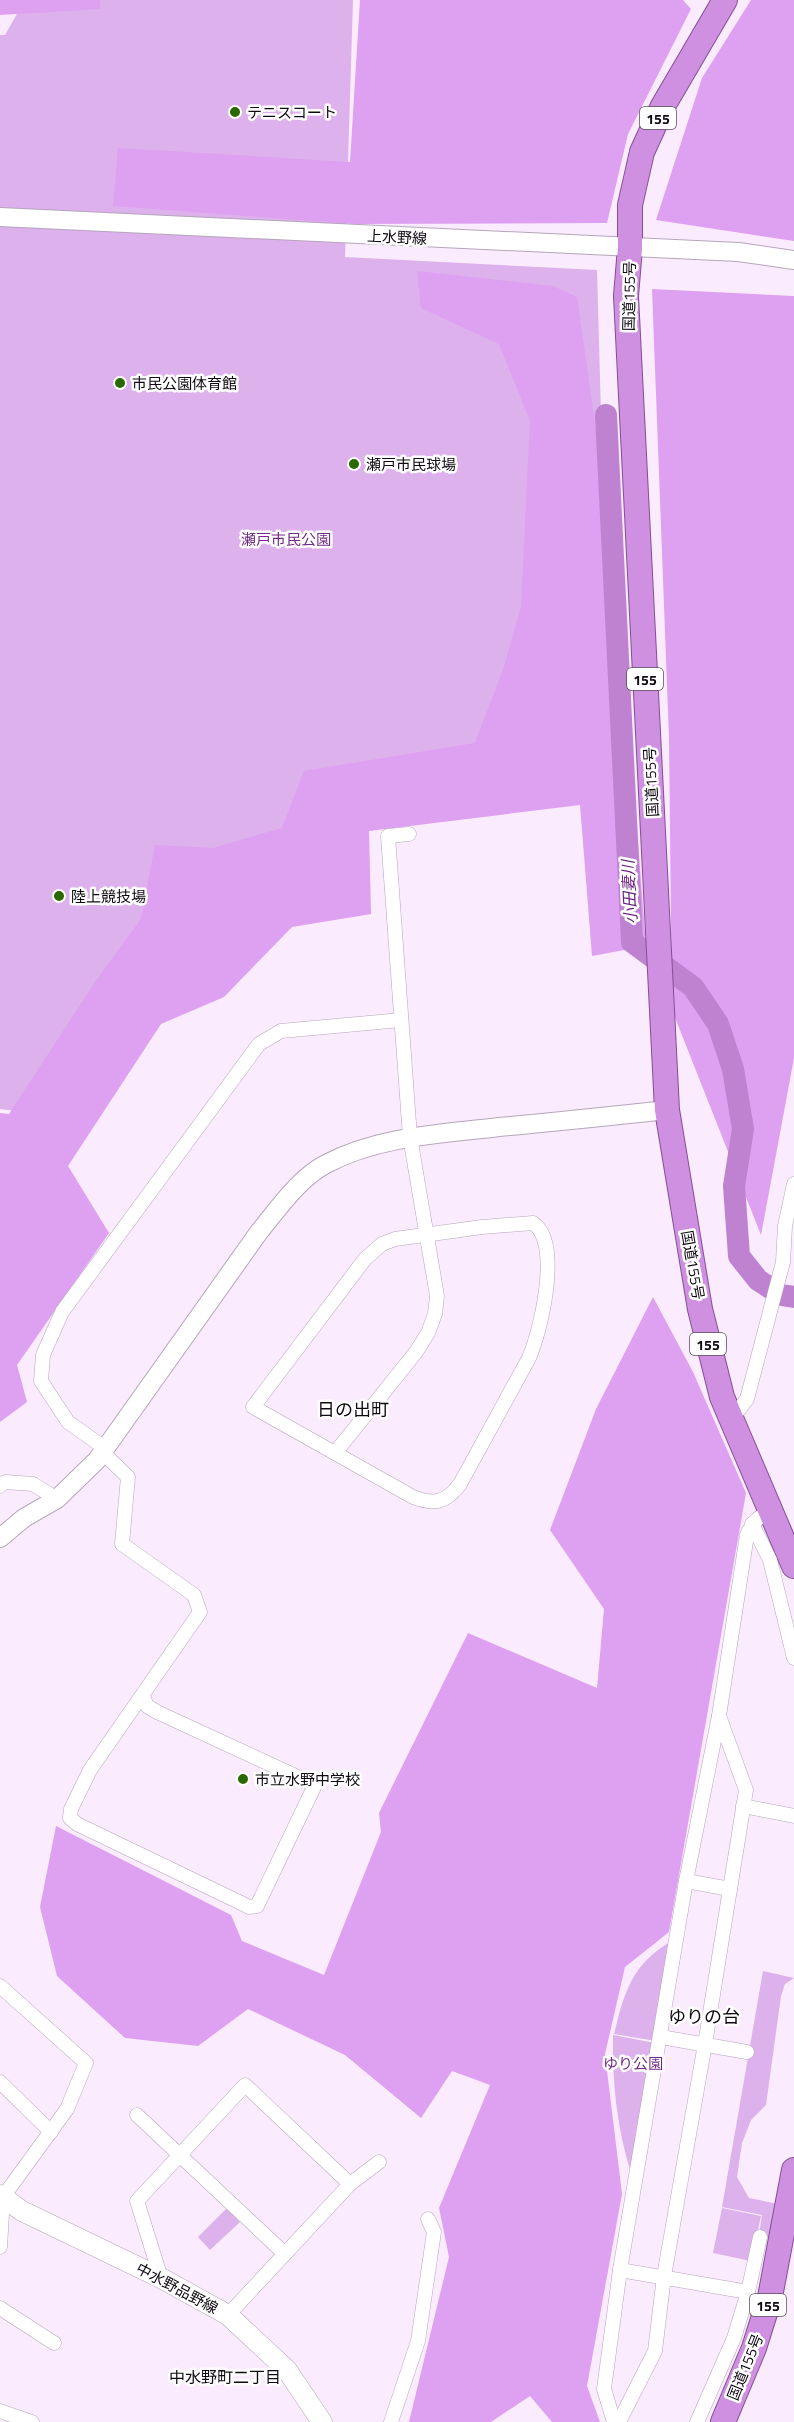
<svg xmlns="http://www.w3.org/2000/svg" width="794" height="2422" viewBox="0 0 794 2422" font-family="'Titillium Web','Noto Sans JP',sans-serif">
	<rect width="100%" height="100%" fill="#faebfe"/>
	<g fill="#ddb1eb">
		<path d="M100,0H353L345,257L597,270L611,776L338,821L228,892L89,1120L0,1109V35H5L22,5Z"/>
		<path d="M683,1935L656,2041L614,2034C626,1984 635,1959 683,1935Z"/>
		<path d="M763,1971L794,1978L785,1984L781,1996L766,2105L751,2120L742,2143L737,2177L749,2198L783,2205L777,2239L759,2235L762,2215L722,2207Z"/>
		<path d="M613,2035L655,2043L631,2173C617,2129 612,2082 613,2035Z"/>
		<path d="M227,2208L240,2222L210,2250L198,2237Z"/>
		<path d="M722,2208L761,2216L751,2261L713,2253Z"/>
	</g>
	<g fill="#dea0f1">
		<path d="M0,0H100V9L0,15Z"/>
		<path d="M360,0H683L691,9L628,134L607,223L353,224L113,206L118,148L350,162Z"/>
		<path d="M751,0H794V241L656,220L702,78Z"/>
		<path d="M417,271L553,286L577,297L619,592L646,946L592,956L580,805L369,831L371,914L292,927L224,997L161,1024L68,1166L109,1233L17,1365L27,1402L0,1422V1113L9,1114L95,982L141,919L155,845L213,848L282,828L304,771L475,743L504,667L521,607L530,421L499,344L421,308Z"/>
		<path d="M652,289L794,296V1058L761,1235L672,1010L669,737Z"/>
		<path d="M653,1297L693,1372L746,1493L669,1932L625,1967L605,2054L622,2194L587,2386L600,2422H552L530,2396L491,2422H409L449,2257L439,2208L490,2085L452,2071L421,2118L345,2055L248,2009L198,2046L125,2038L57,1976L40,1907L56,1826L231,1915L242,1941L324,1975L381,1832L379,1813L468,1633L597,1688L604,1609L550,1530L596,1409Z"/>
	</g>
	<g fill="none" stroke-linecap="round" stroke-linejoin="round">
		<path stroke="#bf82d1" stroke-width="22" d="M606,415L632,942L693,987L718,1024L733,1069L743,1129L734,1186L739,1256L758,1280L781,1295L794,1297"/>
		<g stroke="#b6a5bc" stroke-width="15">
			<g id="minor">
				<path d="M533,1223C562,1242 541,1330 529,1358L460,1484C446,1503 434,1505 413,1497L253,1407L365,1259L382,1244L395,1239L482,1227Z"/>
				<path d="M731,1420L747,1399L783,1262L785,1226L794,1184"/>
				<path d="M106,1449L68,1422L41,1381L43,1355L62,1312L259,1044L281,1031L401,1020"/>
				<path d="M103,1453L128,1477L122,1544L194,1595L200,1612L90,1770L71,1809L70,1818L77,1824L239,1902L249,1907L257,1906L315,1785L157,1712L147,1706L143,1696"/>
				<path d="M335,1453L416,1352L428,1333L435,1314L437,1296L410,1137L388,836L409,834"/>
				<path d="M0,1486L5,1482L33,1484L57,1499"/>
				<path d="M752,1524L770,1560L794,1658"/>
				<path d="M743,1806L794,1816"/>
				<path d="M686,1881L730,1889"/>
				<path d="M0,1986L86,2063L67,2109L3,2197L0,2247"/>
				<path d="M661,2037L747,2052"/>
				<path d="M0,2082L51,2132"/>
				<path d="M137,2115L285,2254"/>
				<path d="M620,2270L748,2292"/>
				<path d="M161,2278L137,2201L245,2085L350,2184"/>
				<path d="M0,2308L54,2343"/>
				<path d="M228,2315L350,2184L379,2162"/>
				<path d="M0,2411L32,2422"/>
				<path d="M391,2422L418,2341L434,2232L428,2219"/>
				<path d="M614,2422L604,2389L620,2270L686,1881L719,1716L747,1535C753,1522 758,1515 772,1513"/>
				<path d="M619,2422L655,2351L664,2276L705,2044L746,1790L719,1716"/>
				<path d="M697,2422L734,2338L748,2292L760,2237"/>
			</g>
		</g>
		<g stroke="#b6a5bc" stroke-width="20">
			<g id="tertiary">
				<path d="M0,217L738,252L794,260"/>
				<path d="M0,1538L24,1518L57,1499L97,1460L259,1232C278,1209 299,1178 326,1164C379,1136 441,1134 499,1127C555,1122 611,1116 667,1110"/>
			</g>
		</g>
		<g stroke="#b6a5bc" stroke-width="21">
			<path id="secondary" d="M0,2195L22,2211L161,2278L228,2315L287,2370L322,2422"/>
		</g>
		<g stroke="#844f94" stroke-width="26">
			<g id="trunk">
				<path d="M725,0L663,106L642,152L630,205V248L626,296L667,1110L700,1309L722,1397L794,1566"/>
				<path d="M723,2422L754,2348L770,2297L794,2170"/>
			</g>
		</g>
		<use href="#minor" stroke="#fff" stroke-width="14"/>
		<use href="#tertiary" stroke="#fff" stroke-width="18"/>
		<use href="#secondary" stroke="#fff" stroke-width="20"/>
		<use href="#trunk" stroke="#cf90e2" stroke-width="24"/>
	</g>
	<g fill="#286a00" stroke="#fff" stroke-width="2">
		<circle cx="235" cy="112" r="6"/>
		<circle cx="120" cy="383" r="6"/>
		<circle cx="354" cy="464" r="6"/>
		<circle cx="59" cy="896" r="6"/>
		<circle cx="243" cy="1779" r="6"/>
	</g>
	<g text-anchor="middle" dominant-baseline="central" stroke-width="5" stroke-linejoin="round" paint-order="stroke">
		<g fill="#fff" stroke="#575358" stroke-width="1.5">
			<rect x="640" y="107" width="36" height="22" rx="4.5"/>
			<rect x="627" y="668" width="36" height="22" rx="4.5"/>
			<rect x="690" y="1333" width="36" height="22" rx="4.5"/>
			<rect x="750" y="2294" width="36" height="22" rx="4.5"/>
		</g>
		<g font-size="14" font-weight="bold" fill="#0f0911">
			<text x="658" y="118">155</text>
			<text x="645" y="679">155</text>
			<text x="708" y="1344">155</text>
			<text x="768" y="2305">155</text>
		</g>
		<g font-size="15" fill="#0f0911" stroke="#fff" text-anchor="start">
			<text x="247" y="112">テニスコート</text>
			<text x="132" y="383">市民公園体育館</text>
			<text x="366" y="464">瀬戸市民球場</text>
			<text x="71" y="896">陸上競技場</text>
			<text x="255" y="1779">市立水野中学校</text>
		</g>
		<g font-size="15" fill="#0f0911" stroke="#fff">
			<text transform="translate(397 237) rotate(3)">上水野線</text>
			<text transform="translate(629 296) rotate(-89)">国道155号</text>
			<text transform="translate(651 782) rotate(-93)">国道155号</text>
			<text transform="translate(693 1265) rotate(80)">国道155号</text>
			<text transform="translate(177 2288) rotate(28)">中水野品野線</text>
			<text transform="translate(745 2367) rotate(-68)">国道155号</text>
		</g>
		<g font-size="15" fill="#732a88" stroke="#fff">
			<text x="286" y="539">瀬戸市民公園</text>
			<text x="633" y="2063">ゆり公園</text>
		</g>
		<g font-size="16" font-style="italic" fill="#671c7b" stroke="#fff">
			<text transform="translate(629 892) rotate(-93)">小田妻川</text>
		</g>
		<g font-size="16" fill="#0f0911" stroke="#fff">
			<text x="225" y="2377">中水野町二丁目</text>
		</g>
		<g font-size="18" fill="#0f0911" stroke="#fff">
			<text x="353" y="1409">日の出町</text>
			<text x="704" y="2016">ゆりの台</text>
		</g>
	</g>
</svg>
